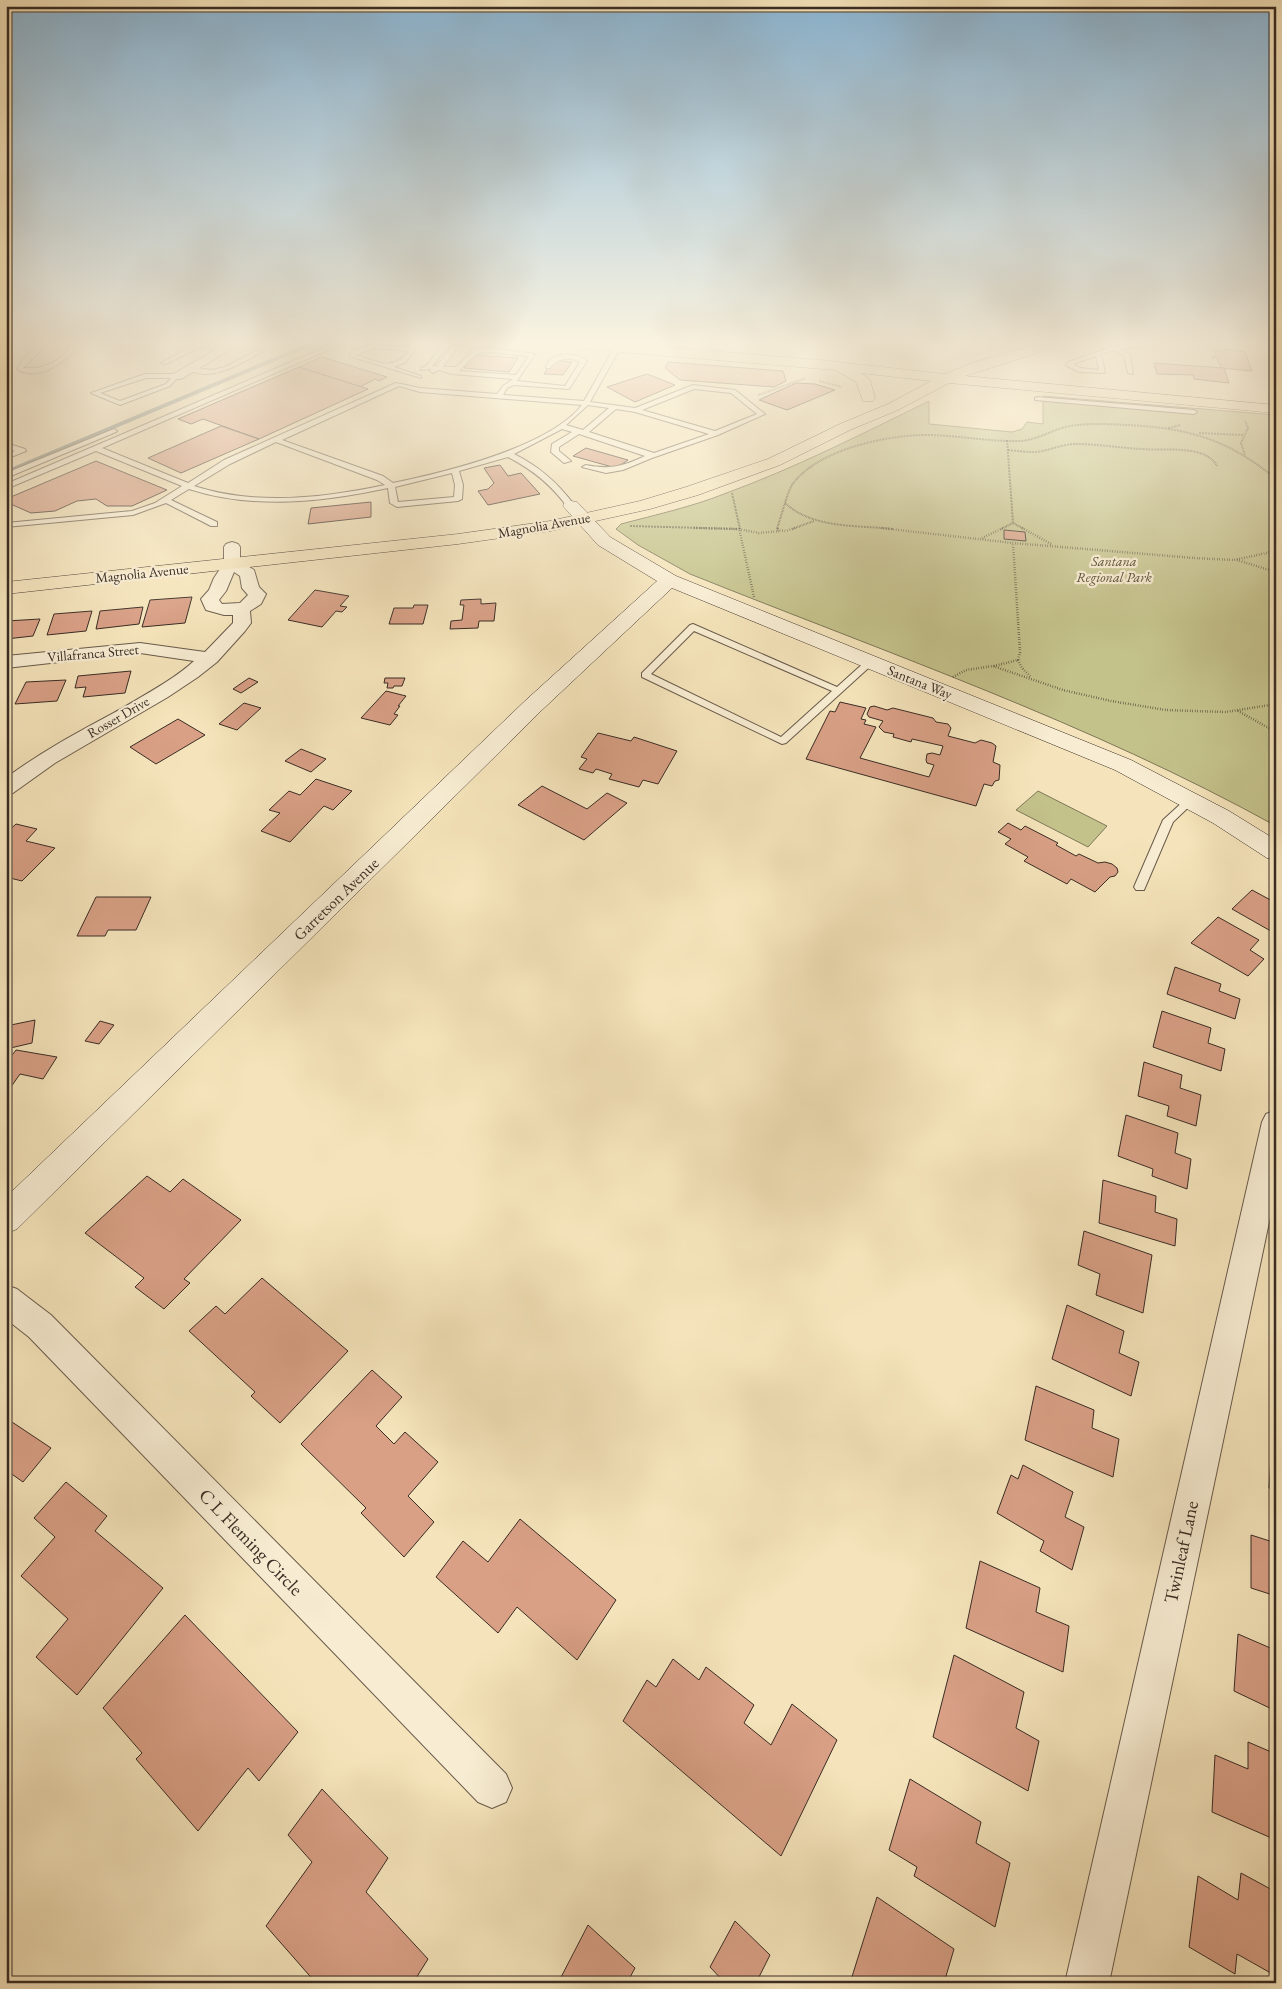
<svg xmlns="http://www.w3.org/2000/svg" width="1282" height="1989" viewBox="0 0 1282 1989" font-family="'EB Garamond',serif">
	<rect width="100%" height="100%" fill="#f5e4bb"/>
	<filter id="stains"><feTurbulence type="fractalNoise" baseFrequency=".004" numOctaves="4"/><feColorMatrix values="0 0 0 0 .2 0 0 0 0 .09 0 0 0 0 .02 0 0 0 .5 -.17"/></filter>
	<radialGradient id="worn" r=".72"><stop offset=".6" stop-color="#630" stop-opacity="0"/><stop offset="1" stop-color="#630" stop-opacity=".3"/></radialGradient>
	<g fill="#c4c28b" stroke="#7e7758">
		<path d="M1043,396L1276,415V826C1090,723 887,653 690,574L638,545L616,529L621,524C655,515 691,507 724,494C795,468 862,434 929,401V424L1012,432L1022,429L1027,422L1043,424Z"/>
		<path d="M1038,791L1107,826L1088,847L1016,810Z"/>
	</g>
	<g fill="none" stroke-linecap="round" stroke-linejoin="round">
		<path stroke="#77827e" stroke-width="4" d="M6,472L311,344"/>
	</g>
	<g fill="#d9a086" stroke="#392c24">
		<path d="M1224,349L1245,352L1252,371L1221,368L1217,358H1212V356H1216L1214,350L1225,351Z"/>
		<path d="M474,355L518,358L509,372L464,368Z"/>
		<path d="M322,357L387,377L379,381L375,379L360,387L299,367Z"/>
		<path d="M553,360L572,362L563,375L544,374Z"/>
		<path d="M668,362L783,371L786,381L774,387L680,380L665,368Z"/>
		<path d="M1154,363L1224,368L1229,383L1194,379L1193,375L1157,374Z"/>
		<path d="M299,367L368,389L259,439L203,419L191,424L178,419Z"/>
		<path d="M647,374L675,385L635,402L607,387Z"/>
		<path d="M796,383L815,384L835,390L787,410L759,400Z"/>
		<path d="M221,426L259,439L181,473L148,458Z"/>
		<path d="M586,448L628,460L616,468L573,456Z"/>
		<path d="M96,461L167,490L132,506H107L96,499L77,501L55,511L31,513L6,502V499Z"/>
		<path d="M500,465L508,476L521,473L540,494L488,505L478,491L488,489L494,483L484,468Z"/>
		<path d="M371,502V517L308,524L311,508Z"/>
		<path d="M1004,530L1025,532L1026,541L1004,539Z"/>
		<path d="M315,590L349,596L340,606L347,607L342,612L336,611L322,627L288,620Z"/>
		<path d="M192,597L185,623L142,627L150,600Z"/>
		<path d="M481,599V604L496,603L494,621H479L478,628L450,629L451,621L462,620L464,605H460L461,600Z"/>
		<path d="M414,605H428L423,624H389L394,608H413Z"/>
		<path d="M143,607L139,624L96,629L100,611Z"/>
		<path d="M92,611L86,631L47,635L54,614Z"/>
		<path d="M40,619L33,636L6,639V621Z"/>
		<path d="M131,671L125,693L83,697L86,687L75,688L78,676Z"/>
		<path d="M249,678L258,682L241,693L233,689Z"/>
		<path d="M385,678H405L402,686H394L393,688H387L388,683H384Z"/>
		<path d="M66,680L57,701L15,704L26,682Z"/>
		<path d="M386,691L406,696L398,706H400L394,714L398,715L390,725L361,718Z"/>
		<path d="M840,702L866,708L861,719L866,720L864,724L876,727L860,758L929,777L934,765L927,763L926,760L927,754L932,753L940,755L943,746L912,739L911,742L893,737L894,734L884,732L879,727L883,721L869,717L867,714L870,707L874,706L887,710L893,708L933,718L936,722L948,724L951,728L948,736L975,743L981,740L992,743L996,746L993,762L1000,765L999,780L995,781L992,786L984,784L976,806L806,759L830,711L835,712Z"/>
		<path d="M244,703L261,708L237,730L219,724Z"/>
		<path d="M178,719L205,735L156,764L130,747Z"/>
		<path d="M598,733L631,741L634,737L677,751L658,784L643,780L639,787L609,779L612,774L596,769L593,773L579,769L587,759L581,757Z"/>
		<path d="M301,749L326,759L311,772L285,761Z"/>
		<path d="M316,779L352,791L333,810L324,806L290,842L261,831L280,813L269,810L289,791L300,795Z"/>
		<path d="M542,786L587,809L607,793L627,803L584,840L518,805Z"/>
		<path d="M1008,823L1021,830L1025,826L1058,843L1056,845L1076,856L1079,854L1098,863L1105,862L1112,864L1117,868L1118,872L1115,876L1110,877L1095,892L1071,879L1067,884L1024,861L1028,857L1005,844L1011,839L998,832Z"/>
		<path d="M16,824L37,829L26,841L55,848L22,881L6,877V833Z"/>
		<path d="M1252,890L1276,903V934L1232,909Z"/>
		<path d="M96,897H151L136,930H108L105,936H77Z"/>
		<path d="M1218,917L1259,940L1250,950L1264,959L1248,976L1191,943Z"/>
		<path d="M1175,967L1221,984L1219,991L1240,999L1235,1019L1167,994Z"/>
		<path d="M1162,1011L1211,1028L1208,1043L1225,1049L1221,1071L1153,1047Z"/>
		<path d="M35,1020L32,1043L6,1049V1026Z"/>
		<path d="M100,1021L114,1025L99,1044L85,1041Z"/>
		<path d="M16,1050L57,1057L43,1079L20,1074L6,1094V1063Z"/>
		<path d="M1144,1062L1182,1075L1180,1088L1201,1095L1196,1126L1167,1116L1169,1106L1138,1096Z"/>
		<path d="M1126,1115L1178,1133L1175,1153L1191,1159L1187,1189L1152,1176L1153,1169L1118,1156Z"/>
		<path d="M147,1176L170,1192L183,1179L241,1220L184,1279L190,1283L164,1309L135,1287L144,1278L85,1233Z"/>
		<path d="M1103,1180L1156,1196L1155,1212L1177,1219L1175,1246L1099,1223Z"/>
		<path d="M1084,1231L1152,1255L1143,1313L1096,1295L1100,1274L1078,1265Z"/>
		<path d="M262,1278L348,1351L280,1423L251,1396L255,1392L189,1331L216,1306L225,1314Z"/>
		<path d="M1067,1305L1124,1331L1119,1353L1139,1362L1131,1396L1052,1359Z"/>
		<path d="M372,1370L402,1397L376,1426L394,1444L405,1432L438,1462L408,1496L434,1522L404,1557L361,1513L366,1508L301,1444Z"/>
		<path d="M1036,1386L1094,1410L1092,1428L1119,1439L1113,1477L1025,1440Z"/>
		<path d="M6,1418L51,1448L23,1482L6,1470Z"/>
		<path d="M1272,1441L1276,1442V1491L1269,1488Z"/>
		<path d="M1023,1465L1073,1492L1065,1517L1084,1527L1072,1570L1040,1551L1044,1541L997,1513L1011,1475L1018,1479Z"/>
		<path d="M66,1482L107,1516L95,1531L163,1588L77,1695L36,1657L68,1619L21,1576L55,1537L34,1518Z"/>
		<path d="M520,1519L616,1600L577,1660L517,1607L498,1633L436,1577L463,1541L488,1562Z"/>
		<path d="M1251,1535L1276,1543V1596L1251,1588Z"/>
		<path d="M980,1561L1040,1588L1036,1612L1069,1626L1063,1672L966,1628Z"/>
		<path d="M185,1615L298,1732L259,1781L248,1768L198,1831L136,1759L142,1753L103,1708Z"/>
		<path d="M1238,1634L1275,1650L1276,1645V1711L1234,1691Z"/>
		<path d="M954,1655L1024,1692L1016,1728L1039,1741L1028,1791L933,1737Z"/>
		<path d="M673,1659L699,1680L706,1667L754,1705L744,1723L771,1745L792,1704L837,1740L781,1856L623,1721L647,1680L656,1687Z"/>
		<path d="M1248,1742L1276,1754V1840L1212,1812L1215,1755L1248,1769Z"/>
		<path d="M910,1779L981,1822L976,1843L1010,1863L995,1927L914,1876L917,1867L889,1850Z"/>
		<path d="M322,1789L388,1858L366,1892L428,1959L413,1983H316L266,1926L312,1862L288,1835Z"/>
		<path d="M1241,1873L1276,1892V1976L1237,1954L1235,1974L1189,1947L1198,1876L1238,1900Z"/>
		<path d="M877,1897L954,1949L944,1983H850Z"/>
		<path d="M735,1921L770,1955L756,1983H725L710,1967Z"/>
		<path d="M588,1925L635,1968L627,1983H558Z"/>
	</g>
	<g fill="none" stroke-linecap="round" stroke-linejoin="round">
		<g stroke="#685a4a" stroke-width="2">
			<g id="lane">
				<path d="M40,344H47L23,368C42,370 58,363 70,347L67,344H74L77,347C65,363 37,382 17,369L23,359Z"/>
				<path d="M195,344H210L228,350L225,352L202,346L166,364L161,363Z"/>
				<path d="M333,344H342L102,448L188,483L224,460L396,383L420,388L497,394L503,386L513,379L452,374L439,370L433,373L430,371L431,369L421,370V368L426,366L444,344H450L432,366H437L454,344H460L443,367H456L475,349L489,348L535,354L517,381L565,386L580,362C569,356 558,358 550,368H546C548,351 576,352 587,361L569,389L514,385L507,388L503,395L584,401L614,348L617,346L620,348L590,402L635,408L693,385L735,390L765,414L718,435L652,458L623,470L606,473L582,467L586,465C609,470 624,466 645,456L579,434L559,447V451L571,461L564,463L551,452L552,444L572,432L562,429L514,454C540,467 558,483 575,506L571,508H568C552,485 533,470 508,457L459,471L463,485L462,499L458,501L397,507L390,503L388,488C323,502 254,510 189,489L171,500L217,522V526H211L166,503L133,515L6,527V523L132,511L155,503L182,486L96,451L6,489V484ZM489,352L529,356L516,375L459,371L477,353ZM399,386L420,392L582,405C548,448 445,472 393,483L383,476L282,440ZM694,389L731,393L757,414L715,431L642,410ZM588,405L609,408L583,430L566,425ZM616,409L635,412L709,434L654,453L589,432ZM276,442L377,480L385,485C323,498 256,506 194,486L230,464ZM452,473L455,485L454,497L398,502L395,487Z"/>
				<path d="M374,344L416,348L406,362L394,367L421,376V378L349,356L352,351ZM374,348L409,351C392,372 379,362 356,355Z"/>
				<path d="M1137,344H1161L1121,349L1130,355L1133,374L1128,373L1124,356L1114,350L1101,354L1105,373L1079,372L1066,365L1068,362L1112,347ZM1096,356L1099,370L1080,368L1073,364Z"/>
				<path d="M260,349L262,352C240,364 211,383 186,369L189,367L212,370L225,367Z"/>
				<path d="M145,374H176L179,376L170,386L120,405L91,393ZM146,378H171L166,384L120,401L100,393Z"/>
				<path d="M1037,397L1194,410L1197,412L1194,414L1035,400V398Z"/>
				<path d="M114,429L117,431L116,432L6,478V473Z"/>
				<path d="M6,443L25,449L26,451L6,459V454L15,451L6,448Z"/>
				<path d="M693,624L837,687L867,660L870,659L875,662L786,743L782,744L642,677V673L690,625ZM694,631L832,691L781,737L651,674Z"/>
				<path d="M1190,798L1195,801L1173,822L1144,890H1136L1134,887L1163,820L1186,799Z"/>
			</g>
		</g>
		<g stroke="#685a4a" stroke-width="2">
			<g id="street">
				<path d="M225,344H240L181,379H171L170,376Z"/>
				<path d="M232,542L238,544L240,547V561L254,570L259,587L266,594L261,604L250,611L251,623L245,631L217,662L198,677L168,697L55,763L13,793L6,795V778C42,751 82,730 121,709C146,694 173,680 194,661L140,653L6,668V656L140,643L205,652L233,623V615H224L206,610L201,599L209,590L214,578L224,563V547L226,544ZM234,572L240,576L242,588L248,595L240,603L222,604L219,600L226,591Z"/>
				<path d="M1276,1110V1189L1109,1983H1065L1262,1122L1266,1114Z"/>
				<path d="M6,1285L17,1289L51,1315L506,1774L512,1788L506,1802L492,1808L478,1802L29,1337L6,1319Z"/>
			</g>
		</g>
		<g stroke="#392c24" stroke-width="1">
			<path id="secondary" d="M571,501L577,502L610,537L676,576L1131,760L1229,811L1276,840V860L1267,858L1213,823L1115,770L672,588L542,710L17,1229L6,1234V1197L526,700L657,581L598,545L563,506L565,502Z"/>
		</g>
		<g stroke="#392c24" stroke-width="1">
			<path id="primary" d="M565,344H624L819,360L945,374L972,363L1036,344H1058L1056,347L965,376L1276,405V413L949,383L898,410L850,430L780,465L698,495L650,509L550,531L458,544L6,594V582L458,534L550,521L640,501L686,487L768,459L840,424L888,404L931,381L861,373L870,380L875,398L873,401H863L856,382L835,370L572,348Z"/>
		</g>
		<g stroke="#392c24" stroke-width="2" stroke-dasharray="0.5 1" stroke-linecap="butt">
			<path d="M819,381L842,387"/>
			<path d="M758,395L806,378"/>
			<path d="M1245,421L1248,428L1241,443L1245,455"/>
			<path d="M1168,428L1181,425"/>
			<path d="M1199,433L1243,435"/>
			<path d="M1007,440L1013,523L1024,529"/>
			<path d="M1008,450C1017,451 1026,452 1035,452C1049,451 1062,444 1076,444C1098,444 1120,448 1142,449C1162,451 1206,444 1217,466"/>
			<path d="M732,493L740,529"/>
			<path d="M630,526L738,529"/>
			<path d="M777,529L785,503"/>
			<path d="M792,529L814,521"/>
			<path d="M893,529C857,525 813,529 785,503C787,497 789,490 792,485C816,450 886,435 926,435C957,435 989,442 1020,441C1038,440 1053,429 1070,426C1089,423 1108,424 1127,425C1188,428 1228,439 1276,479"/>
			<path d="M1001,529L1013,523"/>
		</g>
		<g stroke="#392c24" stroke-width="2.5" stroke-dasharray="0.5 2" stroke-linecap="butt">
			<path d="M694,528L738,529L759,533L781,531"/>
			<path d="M739,528L754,597"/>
			<path d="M778,528L777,530L786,531L795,528"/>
			<path d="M881,528L1013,543L1194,558L1234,560L1276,551"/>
			<path d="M1022,528L1051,544"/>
			<path d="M982,538L1003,528"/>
			<path d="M1237,560L1276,572"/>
			<path d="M1018,660L1022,668L1031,677"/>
			<path d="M994,666L1018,660L1020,652L1013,543"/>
			<path d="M953,677L966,670L993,666L1063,690L1111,701L1166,710L1226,712L1276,704"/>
			<path d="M1238,711L1276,732"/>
		</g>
		<use href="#lane" fill="#f8edd3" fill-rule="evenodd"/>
		<use href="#street" fill="#f8edd3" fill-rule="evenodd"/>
		<use href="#secondary" fill="#f8edd3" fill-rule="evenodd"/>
		<use href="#primary" fill="#f5e4bb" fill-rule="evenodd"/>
	</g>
	<linearGradient id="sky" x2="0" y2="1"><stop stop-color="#8bb7d6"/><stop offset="0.55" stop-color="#faf3e0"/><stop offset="1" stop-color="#faf3e0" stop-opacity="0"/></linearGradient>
	<rect width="1282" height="623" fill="url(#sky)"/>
	<g text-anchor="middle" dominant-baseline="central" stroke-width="4.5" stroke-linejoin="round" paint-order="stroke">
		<g font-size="14" fill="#392c24" stroke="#f8edd3">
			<text transform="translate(544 525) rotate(-10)">Magnolia Avenue</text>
			<text transform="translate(142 573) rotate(-6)">Magnolia Avenue</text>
			<text transform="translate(93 653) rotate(-5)">Villafranca Street</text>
			<text transform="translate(920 682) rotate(22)">Santana Way</text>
			<text transform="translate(118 717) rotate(-30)">Rosser Drive</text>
		</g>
		<g font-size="14" font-style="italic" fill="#5c523e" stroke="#f8edd3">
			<text x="1114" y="561">Santana<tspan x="1114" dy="16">Regional Park</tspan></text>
		</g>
		<g font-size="16" fill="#392c24" stroke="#f8edd3">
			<text transform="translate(336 899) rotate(-44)">Garretson Avenue</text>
		</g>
		<g font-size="19" fill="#392c24" stroke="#f8edd3">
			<text transform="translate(251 1542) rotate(46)">C L Fleming Circle</text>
			<text transform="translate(1181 1552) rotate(-78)">Twinleaf Lane</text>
		</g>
	</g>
	<rect width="1282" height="1989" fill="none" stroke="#f5e4bb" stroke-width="25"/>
	<rect x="8" y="8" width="1267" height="1974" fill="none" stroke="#392c24" stroke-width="2.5"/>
	<rect x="12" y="12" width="1257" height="1964" fill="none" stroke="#392c24"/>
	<rect width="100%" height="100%" filter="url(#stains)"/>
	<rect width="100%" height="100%" fill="url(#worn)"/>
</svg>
